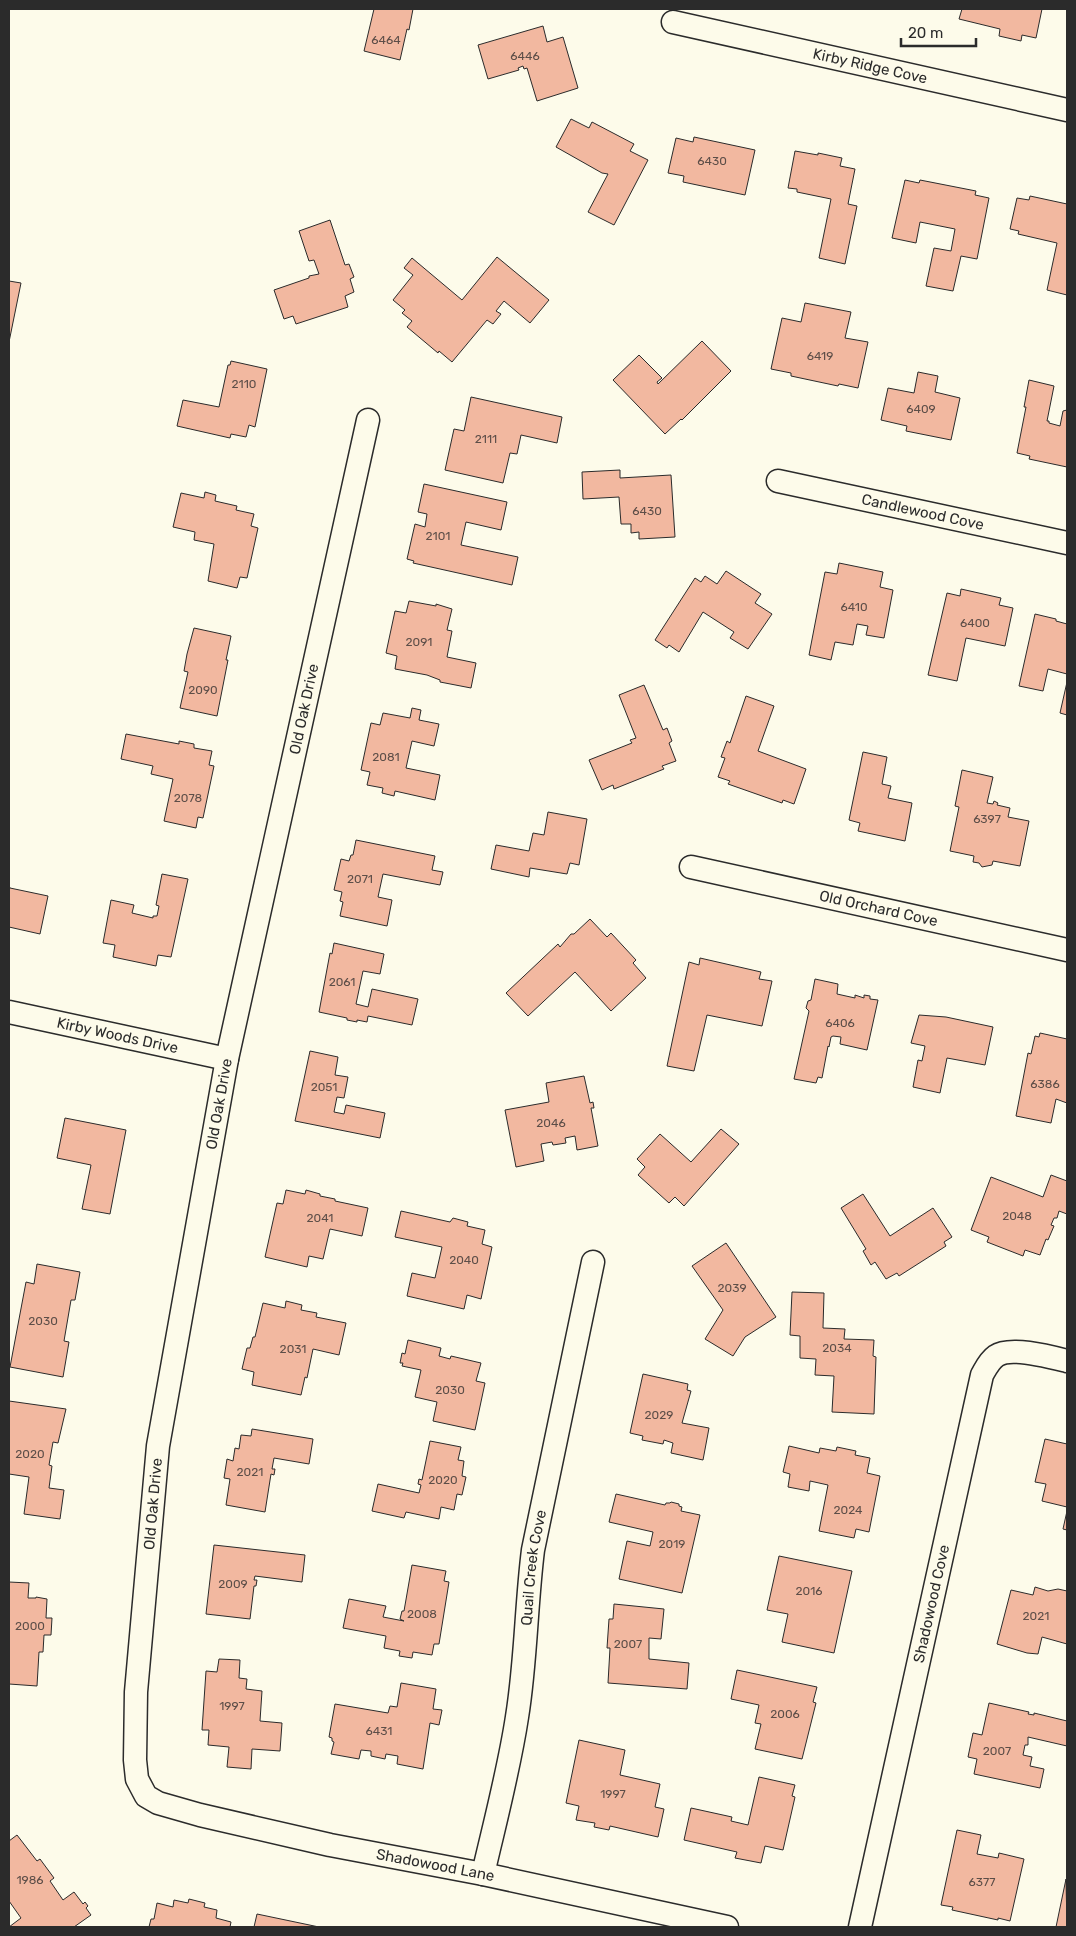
<svg xmlns="http://www.w3.org/2000/svg" width="1076" height="1936" viewBox="0 0 1076 1936" font-family="Rubik,sans-serif">
	<rect width="100%" height="100%" fill="#fdfbea"/>
	<g fill="#f2b8a0" stroke="#2b2b2b">
		<path d="M374,9H413L409,30L407,29L400,60L364,51Z"/>
		<path d="M962,9H1042L1036,38L1022,35L1021,41L999,36L1000,29L959,19Z"/>
		<path d="M543,26L547,42L563,37L578,88L537,101L527,68L524,69L523,66L518,68L519,70L488,79L478,45Z"/>
		<path d="M571,119L589,128L592,122L634,144L630,151L648,160L614,225L588,212L608,174L602,173L556,147Z"/>
		<path d="M694,137L755,150L745,195L683,182L684,176L668,173L676,138L693,142Z"/>
		<path d="M795,151L818,155V153L842,158L840,166L855,169L848,204L857,206L845,264L819,258L831,199L797,192V189L788,188Z"/>
		<path d="M905,180L919,183L920,180L976,191L975,195L989,198L977,259L961,256L953,291L926,286L934,248L951,251L955,229L920,222L916,243L892,238Z"/>
		<path d="M1030,196L1067,204V295L1047,290L1057,243L1018,234L1019,231L1010,229L1017,198L1029,200Z"/>
		<path d="M330,220L345,265L349,264L354,277L350,279L354,292L345,296L348,307L296,324L293,316L284,319L274,290L309,278V276L319,274L314,260L309,261L299,231Z"/>
		<path d="M497,257L549,300L530,323L504,301L496,311L501,314L493,324L487,320L452,362L439,351L438,353L407,327L412,321L402,313L405,310L393,300L413,275L404,268L412,258L462,300Z"/>
		<path d="M9,281L21,283L9,342Z"/>
		<path d="M805,303L851,312L845,338L868,342L858,388L839,384L838,386L791,376V373L771,369L782,318L801,322Z"/>
		<path d="M702,341L731,371L682,420L681,419L665,434L613,380L639,355L662,378L657,382L658,384Z"/>
		<path d="M231,361L267,369L255,427L249,425L246,437L231,434L230,438L177,426L183,400L219,407L228,365H230Z"/>
		<path d="M918,372L938,376L935,392L960,398L951,440L906,431L907,426L881,420L888,388L914,393Z"/>
		<path d="M1029,380L1054,386L1047,421H1049V423L1060,426L1063,411L1067,410V467L1029,459L1030,456L1017,453L1026,407H1024Z"/>
		<path d="M471,397L562,417L557,443L521,435L517,454L510,453L503,483L445,470L454,429L464,431Z"/>
		<path d="M620,470V478L671,475L675,537L639,539V532L631,533V524H621L619,497L583,499L582,472Z"/>
		<path d="M424,484L507,502L501,530L466,522L461,545L518,557L512,585L413,563L414,561L407,559L415,524L425,527L427,514L418,512Z"/>
		<path d="M205,492L216,495L215,501L237,506L236,510L254,514L251,526L258,528L247,578L240,577L237,588L208,581L214,544L194,540L195,532L173,527L181,493L204,498Z"/>
		<path d="M839,563L883,572L880,587L893,590L884,638L866,635L868,626L857,624L853,645L835,642L831,660L809,655L825,572L837,574Z"/>
		<path d="M726,571L761,594L755,603L772,614L748,649L730,638L734,632L703,612L679,652L669,645L667,648L655,640L695,578L701,582L705,576L717,584Z"/>
		<path d="M961,589L1001,598L999,605L1013,608L1005,646L966,638L957,681L928,675L947,593L960,596Z"/>
		<path d="M409,601L436,606V604L452,609L447,630L452,631L447,657L476,663L471,688L440,682V680L427,675L395,669L397,656L386,653L395,611L406,613Z"/>
		<path d="M1035,614L1056,619V621L1067,624V674L1048,669L1043,691L1019,686Z"/>
		<path d="M194,628L231,636L226,660H228L217,716L180,708L188,672L184,671L187,654Z"/>
		<path d="M1067,682V715L1060,713Z"/>
		<path d="M644,685L663,730L667,728L672,741L669,743L676,761L662,766L664,769L614,789L613,785L602,790L589,760L632,743L630,740L636,738L619,695Z"/>
		<path d="M746,696L774,706L758,751L806,769L794,804L783,800L782,803L728,784L730,781L718,777L725,758L721,757L727,741L730,743Z"/>
		<path d="M412,708L421,710L419,720L439,724L434,746L412,741L406,768L440,775L435,800L395,791L394,796L382,793L383,788L367,785L370,772L361,770L371,723L380,725L383,713L410,718Z"/>
		<path d="M126,734L179,744V741L194,744V748L212,751L209,765L214,766L203,818L198,817L196,828L164,821L173,779L151,774L153,766L121,759Z"/>
		<path d="M863,752L887,757L882,784L891,786L888,798L912,803L905,841L858,831L860,823L849,820Z"/>
		<path d="M962,770L993,777L987,803L993,804L994,801L998,803L997,805L1010,808L1008,817L1029,821L1020,866L993,861L992,865L982,867L979,863L973,862L974,856L950,851L959,807L955,806Z"/>
		<path d="M548,812L587,819L579,865L570,863L567,874L530,868L529,877L491,869L496,845L529,851L533,833L544,835Z"/>
		<path d="M356,840L435,856L432,870L443,872L440,885L383,874L378,897L392,900L387,926L340,916L343,902L340,901L342,892L334,890L341,859L349,861L351,855H353Z"/>
		<path d="M162,874L188,879L171,957L158,955L156,966L113,957L115,945L103,943L111,900L134,905L132,913L153,918V916H157L159,906L156,905Z"/>
		<path d="M9,886L10,888L48,896L40,934L9,927Z"/>
		<path d="M590,919L607,937L611,933L636,960L633,963L646,978L611,1011L575,972L528,1016L506,993L558,944L560,947L571,934H574Z"/>
		<path d="M334,943L384,954L380,974L363,971L356,1004L368,1007L372,989L418,999L412,1025L368,1016L367,1022L357,1020V1022L347,1020V1018L319,1012L330,953L332,954Z"/>
		<path d="M700,958L761,972L759,979L772,981L762,1026L707,1015L694,1071L667,1066L689,962L699,965Z"/>
		<path d="M815,979L838,984L837,994L855,998V995L864,998V995L870,996V999L878,1000L867,1050L840,1044L841,1037L833,1036L831,1037L829,1047L828,1046L822,1078L818,1077L816,1083L794,1079L809,1011L806,1008L808,1001L811,1000Z"/>
		<path d="M919,1015L946,1017L993,1027L985,1065L947,1058L940,1093L913,1087L918,1060L922,1061L925,1046L911,1043Z"/>
		<path d="M1040,1033L1067,1039V1103L1056,1099L1051,1123L1016,1116L1028,1053L1031,1054L1035,1036L1039,1037Z"/>
		<path d="M310,1051L338,1057L335,1075L348,1077L344,1098L337,1097L334,1112L344,1114L346,1105L385,1113L380,1138L295,1121Z"/>
		<path d="M584,1076L590,1103L593,1102L594,1108H591L598,1146L577,1150L575,1136L565,1138L566,1143L553,1145L552,1142L541,1144L544,1161L516,1167L505,1110L549,1102L546,1083Z"/>
		<path d="M65,1118L126,1130L110,1214L82,1209L91,1165L57,1158Z"/>
		<path d="M721,1129L739,1144L684,1206L675,1197L669,1203L638,1175L645,1167L637,1159L660,1134L691,1162Z"/>
		<path d="M1051,1175L1067,1181V1214L1059,1211L1057,1218H1054L1051,1225L1054,1226L1048,1240L1046,1239L1040,1255L1025,1250L1023,1256L987,1242L989,1237L971,1230L991,1177L1043,1197Z"/>
		<path d="M286,1190L305,1194L306,1190L320,1194V1196L335,1199V1201L368,1208L362,1236L330,1229L323,1259L309,1256L307,1267L265,1257L277,1203L283,1204Z"/>
		<path d="M863,1194L890,1236L933,1208L952,1237L944,1242L946,1246L899,1276L897,1273L886,1279L875,1262L871,1265L863,1251L866,1249L841,1208Z"/>
		<path d="M401,1211L450,1222L453,1218L468,1222L467,1226L485,1230L482,1244L492,1247L481,1299L467,1295L464,1309L407,1296L412,1273L435,1278L442,1247L395,1237Z"/>
		<path d="M726,1243L776,1317L745,1337L733,1356L705,1339L723,1310L692,1266Z"/>
		<path d="M37,1264L80,1272L75,1300H71L64,1341L69,1342L63,1377L10,1367L26,1282L34,1284Z"/>
		<path d="M792,1292L824,1293L823,1328L845,1329L844,1339L874,1340L873,1356L876,1357L874,1414L832,1412L834,1376L815,1375L816,1359L800,1358V1336L790,1335Z"/>
		<path d="M286,1301L302,1305L301,1310L317,1313L316,1317L346,1323L339,1355L313,1349L307,1378L305,1377L301,1395L252,1385L254,1372L242,1369L247,1348H250L253,1337H255L263,1303L285,1308Z"/>
		<path d="M408,1340L441,1348L439,1356L450,1359L451,1356L481,1363L476,1381L485,1383L475,1430L433,1421L437,1402L415,1397L421,1370L402,1366L403,1363H400L402,1353L405,1354Z"/>
		<path d="M643,1374L688,1384L687,1390L691,1391L682,1423L709,1428L703,1460L671,1453L673,1443L664,1440L663,1444L642,1440L643,1436L630,1433Z"/>
		<path d="M9,1401L66,1409L58,1443L53,1442L49,1465L52,1466L49,1488L64,1490L60,1519L24,1514L29,1477L9,1474Z"/>
		<path d="M252,1429L313,1439L309,1464L274,1458L272,1469H275L274,1475L271,1474L265,1512L226,1505L230,1479L224,1478L227,1459L233,1461L235,1448L239,1449L241,1435L251,1436Z"/>
		<path d="M1045,1439L1067,1444V1507L1042,1501L1046,1484L1035,1482Z"/>
		<path d="M430,1441L461,1447L458,1460L464,1461L462,1476L466,1477L462,1495L457,1494L454,1510L441,1507L439,1519L406,1512L404,1518L372,1511L378,1484L419,1493L421,1485L418,1484L419,1479L422,1480Z"/>
		<path d="M789,1446L819,1453L820,1448L836,1451L837,1447L856,1451L855,1455L870,1458L867,1473L880,1476L869,1532L856,1529L854,1538L819,1531L828,1485L810,1481L809,1491L788,1487L790,1474L783,1472Z"/>
		<path d="M616,1494L665,1505L666,1503H670L671,1502L679,1504V1506L682,1507L681,1511L700,1515L682,1593L619,1579L627,1541L650,1546L653,1532L609,1522Z"/>
		<path d="M1067,1511V1530L1063,1529Z"/>
		<path d="M214,1545L305,1555L302,1582L255,1576L254,1580H257L256,1586H254L250,1619L206,1614Z"/>
		<path d="M779,1556L852,1571L834,1653L782,1642L788,1614L767,1610Z"/>
		<path d="M412,1565L446,1571L444,1581L449,1582L439,1644H434L432,1655L413,1652L412,1658L399,1656L400,1651L384,1648L386,1636L343,1628L349,1599L386,1606L383,1617L404,1621L400,1619L402,1611H404Z"/>
		<path d="M9,1582L29,1583L28,1598H36V1597L47,1599L46,1618H52L51,1635H44L43,1652H39L37,1686L9,1684Z"/>
		<path d="M1035,1587L1048,1591L1058,1589L1067,1591V1644L1042,1637L1038,1654L1027,1653L997,1644L1011,1590L1033,1595Z"/>
		<path d="M614,1604L664,1609L661,1639L649,1638V1659L689,1663L687,1689L608,1683L610,1648H607L609,1619H613Z"/>
		<path d="M219,1659L240,1660L239,1678L247,1679L246,1689L262,1691L260,1721L282,1723L280,1751L252,1749L251,1769L227,1767L229,1747L208,1745L209,1730H202L206,1671L217,1672Z"/>
		<path d="M737,1670L817,1687L813,1702L816,1703L802,1759L755,1749L761,1724L755,1723L759,1705L731,1699Z"/>
		<path d="M401,1683L436,1689L433,1709L442,1710L439,1725L430,1723L423,1769L397,1764L398,1756L386,1754L385,1759L371,1756V1751L361,1750L359,1759L331,1754L334,1742L332,1741V1738L329,1737L335,1704L388,1713L390,1706L397,1707Z"/>
		<path d="M989,1703L1029,1712L1028,1714L1034,1715V1713L1067,1721V1746L1028,1737V1745H1025L1023,1755L1032,1757L1030,1766L1044,1769L1040,1788L974,1774L977,1759L968,1757L973,1733L982,1735Z"/>
		<path d="M579,1740L625,1750L620,1775L660,1784L655,1807L664,1809L658,1837L610,1826L609,1830L594,1827L595,1823L576,1820L579,1806L566,1803Z"/>
		<path d="M759,1777L795,1785L792,1796L795,1797L783,1850L765,1846L761,1863L735,1858L737,1852L684,1840L691,1808L732,1817L731,1821L748,1825Z"/>
		<path d="M957,1830L981,1835L977,1854L998,1858L999,1853L1024,1859L1010,1921L998,1918V1920L952,1910L953,1907L941,1905Z"/>
		<path d="M17,1835L37,1861L40,1859L54,1878L50,1881L63,1900L74,1892L83,1904L85,1902L88,1906L86,1908L91,1915L74,1927H9L21,1918L9,1901V1841Z"/>
		<path d="M1066,1879L1067,1927H1056Z"/>
		<path d="M189,1899L205,1903L204,1907L217,1910L216,1918L231,1922L230,1927H149L151,1919H154L157,1903L173,1907L174,1900L188,1903Z"/>
		<path d="M257,1914L319,1927H254Z"/>
	</g>
	<g fill="none" stroke-linecap="round" stroke-linejoin="round">
		<g stroke="#2b2b2b" stroke-width="25">
			<g id="minor">
				<path id="s1" d="M673,22L1067,110"/>
				<path id="s2" d="M368,420L227,1059L158,1446L136,1692L135,1760L137,1779L146,1796L158,1803L200,1815L330,1845L483,1874L727,1927"/>
				<path id="s3" d="M778,481L1067,543"/>
				<path id="s4" d="M691,867L1067,950"/>
				<path id="s5" d="M9,1012L227,1059"/>
				<path id="s6" d="M483,1874C495,1822 509,1770 517,1717C526,1662 526,1606 533,1550L593,1262"/>
				<path id="s7" d="M860,1927L982,1375C986,1368 989,1361 996,1356C1010,1346 1051,1357 1067,1361"/>
			</g>
		</g>
		<use href="#minor" stroke="#fdfbea" stroke-width="22"/>
	</g>
	<g text-anchor="middle" dominant-baseline="central" stroke-width="4" stroke-linejoin="round" paint-order="stroke">
		<g font-size="12" fill="#5d4e48">
			<text x="386" y="40">6464</text>
			<text x="525" y="56">6446</text>
			<text x="712" y="161">6430</text>
			<text x="820" y="356">6419</text>
			<text x="244" y="384">2110</text>
			<text x="921" y="409">6409</text>
			<text x="486" y="439">2111</text>
			<text x="647" y="511">6430</text>
			<text x="438" y="536">2101</text>
			<text x="854" y="607">6410</text>
			<text x="975" y="623">6400</text>
			<text x="419" y="642">2091</text>
			<text x="203" y="690">2090</text>
			<text x="386" y="757">2081</text>
			<text x="188" y="798">2078</text>
			<text x="987" y="819">6397</text>
			<text x="360" y="879">2071</text>
			<text x="342" y="982">2061</text>
			<text x="840" y="1023">6406</text>
			<text x="1045" y="1084">6386</text>
			<text x="324" y="1087">2051</text>
			<text x="551" y="1123">2046</text>
			<text x="1017" y="1216">2048</text>
			<text x="320" y="1218">2041</text>
			<text x="464" y="1260">2040</text>
			<text x="732" y="1288">2039</text>
			<text x="43" y="1321">2030</text>
			<text x="837" y="1348">2034</text>
			<text x="293" y="1349">2031</text>
			<text x="450" y="1390">2030</text>
			<text x="659" y="1415">2029</text>
			<text x="30" y="1454">2020</text>
			<text x="250" y="1472">2021</text>
			<text x="443" y="1480">2020</text>
			<text x="848" y="1510">2024</text>
			<text x="672" y="1544">2019</text>
			<text x="233" y="1584">2009</text>
			<text x="809" y="1591">2016</text>
			<text x="422" y="1614">2008</text>
			<text x="1036" y="1616">2021</text>
			<text x="30" y="1626">2000</text>
			<text x="628" y="1644">2007</text>
			<text x="232" y="1706">1997</text>
			<text x="785" y="1714">2006</text>
			<text x="379" y="1731">6431</text>
			<text x="997" y="1751">2007</text>
			<text x="613" y="1794">1997</text>
			<text x="30" y="1880">1986</text>
			<text x="982" y="1882">6377</text>
		</g>
		<g font-size="15" fill="#2b2b2b" stroke="#fdfbea">
			<text stroke="none"><textPath href="#s1" startOffset="202">Kirby Ridge Cove</textPath></text>
			<text stroke="none"><textPath href="#s3" startOffset="148">Candlewood Cove</textPath></text>
			<text transform="translate(304 709) rotate(-78)">Old Oak Drive</text>
			<text stroke="none"><textPath href="#s4" startOffset="192">Old Orchard Cove</textPath></text>
			<text stroke="none"><textPath href="#s5" startOffset="111">Kirby Woods Drive</textPath></text>
			<text transform="translate(219 1104) rotate(-80)">Old Oak Drive</text>
			<text transform="translate(153 1504) rotate(-85)">Old Oak Drive</text>
			<text stroke="none"><textPath href="#s6" startOffset="311">Quail Creek Cove</textPath></text>
			<text stroke="none"><textPath href="#s7" startOffset="331">Shadowood Cove</textPath></text>
			<text stroke="none"><textPath href="#s2" startOffset="1699">Shadowood Lane</textPath></text>
		</g>
	</g>
	<rect width="1076" height="1936" fill="none" stroke="#2b2b2b" stroke-width="20"/>
	<path d="M901 38v8h75v-8" fill="none" stroke="#2b2b2b" stroke-width="2.5"/>
	<text x="908" y="38" font-size="15" fill="#2b2b2b" stroke="#fdfbea" stroke-width="4" paint-order="stroke">20 m</text>
</svg>
